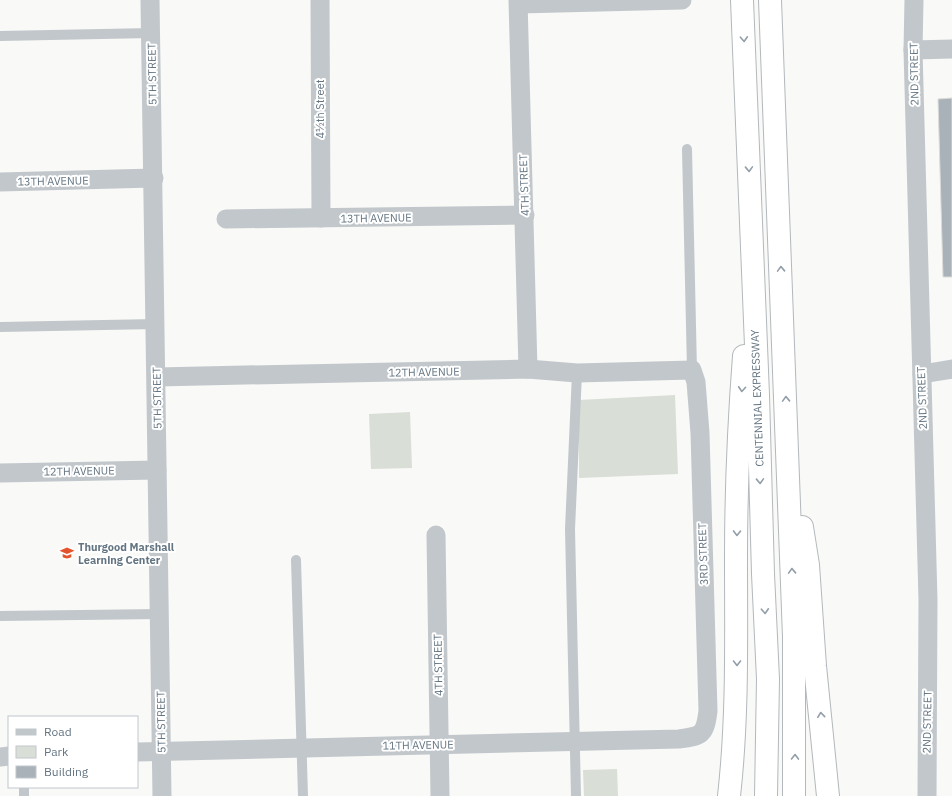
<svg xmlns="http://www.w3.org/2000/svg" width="952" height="796" viewBox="0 0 952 796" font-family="'IBM Plex Sans',sans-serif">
	<rect width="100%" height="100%" fill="#f9f9f7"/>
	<g fill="#d9ded6">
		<path d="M675,395L678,474L579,478V400Z"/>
		<path d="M410,412L412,468L371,469L369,414Z"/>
		<path d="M617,769L618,796H584L583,770Z"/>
	</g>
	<path fill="#a9b2b8" stroke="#dbdbd9" d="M952,98V277H943L938,99Z"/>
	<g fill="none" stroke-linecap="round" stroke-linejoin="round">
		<g stroke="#b3b8bc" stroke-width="24">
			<g id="highway">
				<path d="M742,0L758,395L763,574L768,679L766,796"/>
				<path d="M770,0L794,637V796"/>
				<path d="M802,527L808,565L815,666L828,796"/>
				<path d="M729,796C738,716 736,636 736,556C736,489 739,422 744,356"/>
			</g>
		</g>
		<g stroke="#c2c7cb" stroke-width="10">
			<path d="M0,36L152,33"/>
			<path d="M687,149L692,370"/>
			<path d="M0,327L156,324"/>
			<path d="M296,560L303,796"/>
			<path d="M0,616L160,614"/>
			<path d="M24,787V796"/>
			<path d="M576,796L570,529L577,373"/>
		</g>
		<g stroke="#c2c7cb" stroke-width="19">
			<path d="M150,0L162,796"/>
			<path d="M320,0L321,218"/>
			<path d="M518,0L528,369"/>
			<path d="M914,0L913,50L928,600L927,796"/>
			<path d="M519,4L682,0"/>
			<path d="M913,50L952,49"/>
			<path d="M0,182L154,178"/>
			<path d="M226,219L525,215"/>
			<path d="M922,374L952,369"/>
			<path d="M0,473L157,470"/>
			<path d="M436,535L440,796"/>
			<path d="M137,752L679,739C702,736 705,735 708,711L700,433L696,382L692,370L577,373L528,369L157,377"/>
			<path d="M0,757L9,756"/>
		</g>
		<use href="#highway" stroke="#fff" stroke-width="22"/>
	</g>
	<defs><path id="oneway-chevron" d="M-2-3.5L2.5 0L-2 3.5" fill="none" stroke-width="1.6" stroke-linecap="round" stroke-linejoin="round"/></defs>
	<g stroke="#929ea8">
		<use href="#oneway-chevron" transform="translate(744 39) rotate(87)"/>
		<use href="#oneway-chevron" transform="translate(749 169) rotate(88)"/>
		<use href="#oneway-chevron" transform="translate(781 269) rotate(-92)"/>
		<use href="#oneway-chevron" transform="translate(742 389) rotate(94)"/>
		<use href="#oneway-chevron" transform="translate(786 399) rotate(-92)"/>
		<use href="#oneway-chevron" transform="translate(760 481) rotate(88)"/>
		<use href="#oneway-chevron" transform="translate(737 533) rotate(91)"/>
		<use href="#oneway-chevron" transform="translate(792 571) rotate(-92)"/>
		<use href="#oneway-chevron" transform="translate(765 611) rotate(87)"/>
		<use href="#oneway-chevron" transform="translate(737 663) rotate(90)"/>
		<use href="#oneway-chevron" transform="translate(821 715) rotate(-96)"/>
		<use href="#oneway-chevron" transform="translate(795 757) rotate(-89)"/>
	</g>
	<defs>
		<g id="school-bare" transform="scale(1.08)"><path d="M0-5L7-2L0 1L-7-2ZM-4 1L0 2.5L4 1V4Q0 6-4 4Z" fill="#e4542c" stroke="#fff" stroke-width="2.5" paint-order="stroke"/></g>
	</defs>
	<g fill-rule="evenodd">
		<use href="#school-bare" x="67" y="553"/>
	</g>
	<g text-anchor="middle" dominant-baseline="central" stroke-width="4" stroke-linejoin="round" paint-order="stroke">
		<g font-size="11" fill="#647582" stroke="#fff">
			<text transform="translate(152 74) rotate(-91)">5TH STREET</text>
			<text transform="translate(914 74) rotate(-91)">2ND STREET</text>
			<text transform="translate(320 109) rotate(-90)">4½th Street</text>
			<text transform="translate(53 181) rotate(-1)">13TH AVENUE</text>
			<text transform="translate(524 185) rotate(-92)">4TH STREET</text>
			<text transform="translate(376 218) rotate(-1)">13TH AVENUE</text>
			<text transform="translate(424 372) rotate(-1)">12TH AVENUE</text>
			<text transform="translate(157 398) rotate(-91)">5TH STREET</text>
			<text transform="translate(757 398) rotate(-92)">CENTENNIAL EXPRESSWAY</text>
			<text transform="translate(922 398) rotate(-92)">2ND STREET</text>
			<text transform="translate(79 471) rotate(-1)">12TH AVENUE</text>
			<text transform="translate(703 554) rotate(-92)">3RD STREET</text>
			<text transform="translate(438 665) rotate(-91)">4TH STREET</text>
			<text transform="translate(161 722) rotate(-91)">5TH STREET</text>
			<text transform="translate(927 722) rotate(-89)">2ND STREET</text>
			<text transform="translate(418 745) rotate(-1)">11TH AVENUE</text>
		</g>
		<g font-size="11" font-weight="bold" fill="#647582" stroke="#fff" text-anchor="start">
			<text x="78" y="547">Thurgood Marshall<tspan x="78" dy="13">Learning Center</tspan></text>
		</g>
	</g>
	<rect x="8" y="716" width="130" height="72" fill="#ffffff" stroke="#c1c8cd"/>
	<rect x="16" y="729" width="20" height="6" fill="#c2c7cb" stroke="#c1c8cd"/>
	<text x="44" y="736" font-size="12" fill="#647582">Road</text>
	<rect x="16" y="746" width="20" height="12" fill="#d9ded6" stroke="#c1c8cd"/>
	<text x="44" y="756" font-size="12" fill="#647582">Park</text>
	<rect x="16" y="766" width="20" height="12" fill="#a9b2b8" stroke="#c1c8cd"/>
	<text x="44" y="776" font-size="12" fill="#647582">Building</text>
</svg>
